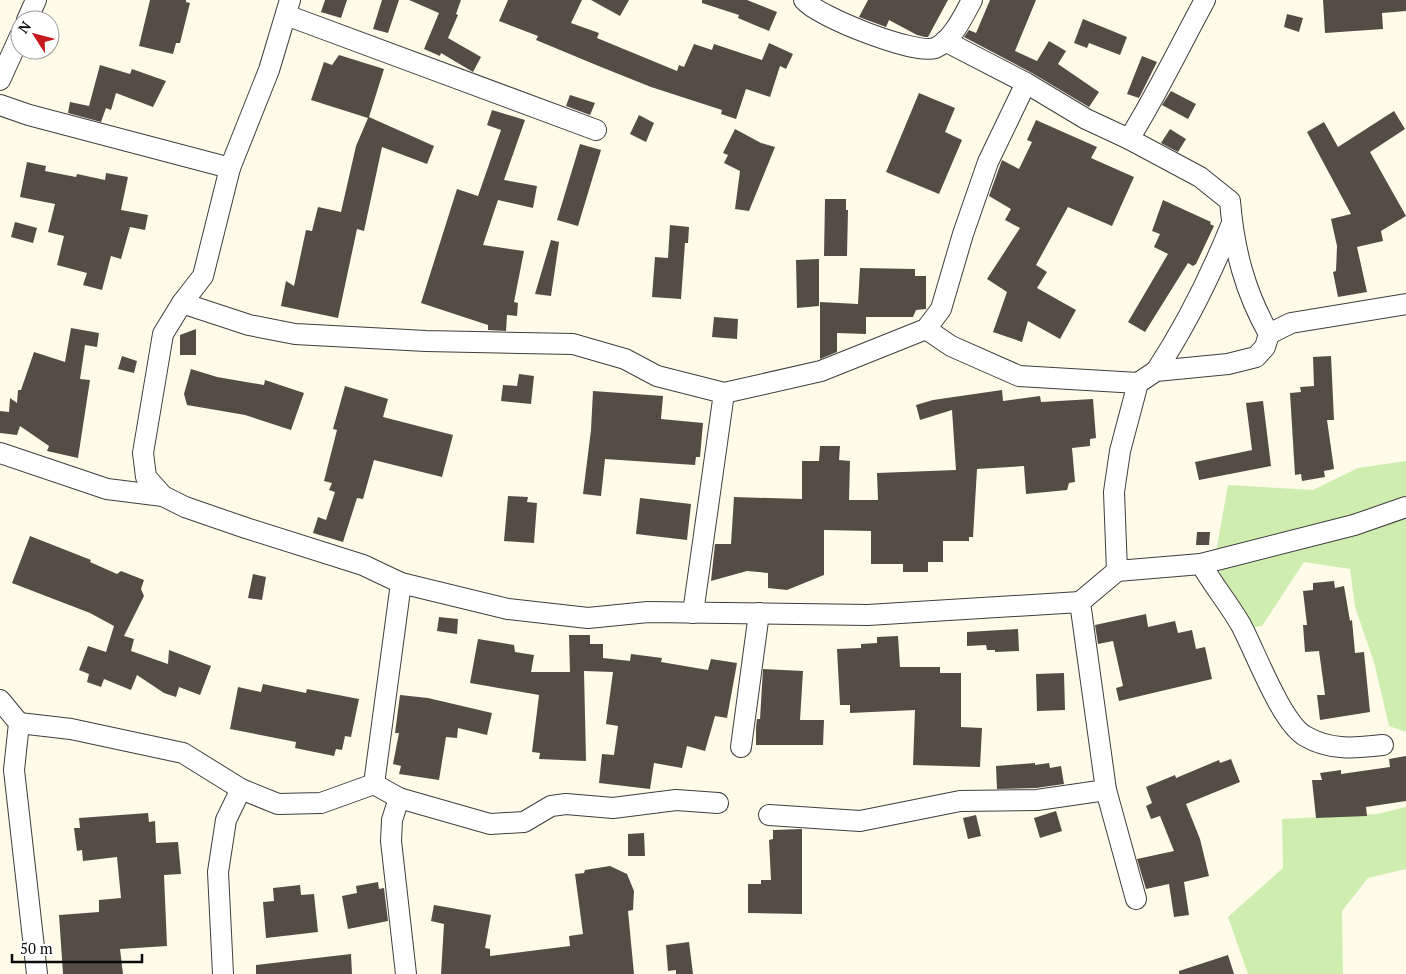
<svg xmlns="http://www.w3.org/2000/svg" width="1406" height="974" viewBox="0 0 1406 974" font-family="'PT Serif',serif">
	<rect width="100%" height="100%" fill="#fffbe9"/>
	<g fill="#cfedaf">
		<path d="M1406,461V732L1389,726L1374,662L1355,607L1350,569L1304,562L1262,626L1248,628L1224,593L1216,552L1228,485L1313,490L1358,468Z"/>
		<path d="M1406,807V869L1368,878L1342,911L1343,974H1248L1228,917L1283,868L1282,819L1377,814Z"/>
	</g>
	<g fill="#554c46">
		<path d="M150,0H186V2L190,3L180,43H176L173,54L139,46Z"/>
		<path d="M325,0H347L341,18L321,12Z"/>
		<path d="M382,0H399L388,33L373,29Z"/>
		<path d="M409,0H461L456,14L458,15L448,38L481,57L473,72L441,53L440,56L424,49L439,13Z"/>
		<path d="M508,0H582L571,23L599,33L597,38L677,71L679,65L684,67L694,44L712,50L714,44L762,60L769,43L793,54L786,69L780,66L770,97L746,89L736,119L721,114L722,110L651,87L601,67L536,40L538,36L499,21Z"/>
		<path d="M591,0H629L620,16Z"/>
		<path d="M702,0H747L777,12L769,31L738,18L739,15L702,3Z"/>
		<path d="M868,0H948L928,37H925L917,35L889,20L886,27L859,17Z"/>
		<path d="M990,0H1036L1015,51L1037,61L1049,41L1066,51L1058,64L1099,92L1089,107L1032,73L964,37L969,30L976,33Z"/>
		<path d="M1323,0H1406V11L1382,13L1383,29L1325,33Z"/>
		<path d="M1287,14L1303,18L1299,32L1284,27Z"/>
		<path d="M1083,19L1127,37L1120,55L1089,43L1087,48L1074,43Z"/>
		<path d="M339,55L384,69L369,117L434,146L427,164L382,147L364,231L357,229L338,318L281,306L286,281L294,286L306,230L312,231L318,207L341,212L356,146L368,118L311,100L324,62L332,65Z"/>
		<path d="M1142,56L1157,62L1139,98L1127,94Z"/>
		<path d="M100,65L130,74L132,69L166,81L153,107L116,93L111,110L106,108L101,122L68,113L70,102L89,106Z"/>
		<path d="M1171,91L1196,104L1188,119L1162,105Z"/>
		<path d="M919,93L955,108L945,132L962,140L939,194L886,172Z"/>
		<path d="M570,95L595,103L590,115L566,106Z"/>
		<path d="M492,110L525,120L504,180L537,186L533,208L498,200L483,245L524,251L514,302L518,303L517,316L507,315L506,331L488,330V325L421,303L457,189L478,196L501,130L487,125Z"/>
		<path d="M1394,111L1405,129L1370,152L1406,216L1381,231L1383,241L1357,247L1367,292L1338,297L1333,272L1336,271L1337,246L1331,219L1351,214L1307,132L1324,122L1338,147Z"/>
		<path d="M639,115L654,123L646,142L630,134Z"/>
		<path d="M1036,120L1097,147L1091,158L1134,177L1112,226L1068,207L1036,265L1047,272L1037,288L1076,310L1060,339L1028,321L1022,342L993,332L1007,292L987,279L1020,228L1005,220L1011,209L989,196L1002,160L1019,169L1032,142L1027,140Z"/>
		<path d="M735,129L761,143L775,147L749,211L735,209L740,171L724,163L728,155L723,153Z"/>
		<path d="M1170,129L1186,139L1178,152L1161,143Z"/>
		<path d="M580,144L601,150L578,226L557,220Z"/>
		<path d="M27,162L46,166L45,171L76,177L77,174L105,180L106,173L128,177L121,210L148,215L145,230L130,227L121,259L111,256L102,290L83,285L87,273L57,265L64,236L48,232L55,204L20,197Z"/>
		<path d="M825,199H846V210H848L847,256H824Z"/>
		<path d="M1163,200L1211,222L1210,224L1214,226L1196,264L1193,266L1188,263L1145,332L1128,322L1168,254L1154,247L1160,234L1152,231Z"/>
		<path d="M15,222L37,228L33,243L11,237Z"/>
		<path d="M670,225L689,227L688,243H685L681,299L652,297L655,257L668,258Z"/>
		<path d="M551,240L559,242L551,296L535,294Z"/>
		<path d="M819,259V306L797,308L796,260Z"/>
		<path d="M860,268L915,269V276H926V309L916,310L913,317H866V334L837,333V352L820,359V302L858,304Z"/>
		<path d="M714,317L738,319L737,339L712,337Z"/>
		<path d="M71,328L99,333L97,347L85,345L80,379L90,380L78,458L47,451L49,446L20,426L17,435L0,433V411L9,412L10,398L17,403L18,390H21L34,352L65,362Z"/>
		<path d="M196,329V355H180V335Z"/>
		<path d="M122,356L137,361L134,373L118,369Z"/>
		<path d="M1331,356L1334,420H1327L1334,469L1324,471L1325,477L1302,481L1301,474L1295,475L1290,393L1301,392L1300,387L1314,386L1313,357Z"/>
		<path d="M191,369L217,377L264,385L265,380L304,393L291,430L245,415L187,405L184,394Z"/>
		<path d="M519,374L534,376L531,404L501,401L503,385L517,386Z"/>
		<path d="M345,386L388,399L383,417L453,435L442,477L374,460L363,499L357,498L343,542L313,533L318,517L326,520L335,492L329,490L332,483L324,481L337,430L333,429Z"/>
		<path d="M1002,390L1003,401L1040,396L1041,402L1093,399L1096,438L1090,439V446L1072,448L1075,482L1069,483L1067,490L1026,494L1024,466L977,469L973,537H969V541H943V562H928V572H903V564H871V531L824,530V575L787,590L768,588V573L747,571L711,581L715,544H731L734,497L802,499V461H819L820,446H840L839,460L850,461L849,500H878L877,473L956,470L952,410L920,420L916,405L933,400Z"/>
		<path d="M593,391L663,396L661,419L703,423L700,457H696L695,465L605,459L601,496L583,494L591,430Z"/>
		<path d="M1263,401L1271,466L1199,480L1195,462L1252,450L1246,403Z"/>
		<path d="M508,496L528,497L527,502L537,503L534,543L504,541Z"/>
		<path d="M640,498L691,504L687,540L636,534Z"/>
		<path d="M1197,532H1210L1209,545H1196Z"/>
		<path d="M30,536L91,560L90,562L117,574L121,571L144,580L141,589L144,596L124,636L134,639L131,651L168,664L169,650L211,666L200,695L179,687L176,697L164,693L137,675L131,690L104,679L101,687L87,682L89,674L79,670L88,646L106,652L114,626L90,613L12,583Z"/>
		<path d="M253,574L266,577L262,600L248,598Z"/>
		<path d="M1334,581L1335,588L1344,586L1350,621L1352,620L1355,653L1364,652L1370,712L1320,720L1317,695H1325L1319,651L1305,652L1303,625H1307L1303,591L1313,590V583Z"/>
		<path d="M1146,614L1148,627L1175,621L1178,633L1192,630L1196,649L1205,647L1212,679L1119,701L1116,688L1123,686L1113,641L1098,644L1095,625Z"/>
		<path d="M439,617L458,619L457,634L437,631Z"/>
		<path d="M1018,629L1019,651L995,652V650H987L986,645L967,646V632Z"/>
		<path d="M569,635H590V644H603V658L630,661L631,654L662,658L661,662L708,670L711,659L737,663L727,718L715,716L705,751L687,746L682,768L654,763L650,789L599,783L602,754L614,755L618,726L606,724L613,672L584,671L586,761L539,759L540,753L532,752L539,695L470,683L478,639L514,645L515,652L534,655L531,672H570Z"/>
		<path d="M898,636L900,667H940V673H961V727L982,728L980,767L913,765L915,710L850,713V705H840L837,649L861,648V644L877,643V637Z"/>
		<path d="M763,669L803,671L800,720H824L823,745H756V727L757,719H760Z"/>
		<path d="M1064,673L1065,710L1037,711L1036,674Z"/>
		<path d="M263,684L306,693L307,689L359,699L351,737L345,736L342,750L336,749L334,756L295,748L296,742L230,729L238,687L261,692Z"/>
		<path d="M400,695L428,698L492,713L487,735L458,728L457,738L446,737L439,780L399,774L401,766L393,764L399,733H395Z"/>
		<path d="M1406,756V801L1366,807L1367,816L1316,818L1312,780H1322L1320,773L1341,770V774L1390,767L1389,759Z"/>
		<path d="M1231,759L1240,782L1186,804L1200,839L1209,876L1184,882L1189,915L1174,917L1169,884L1146,889L1137,859L1174,851L1160,816L1151,819L1146,806L1152,803L1146,787L1175,775L1176,778L1219,760L1220,763Z"/>
		<path d="M1035,763V765L1049,763L1050,768L1061,766L1064,784L1036,788L997,789L996,766Z"/>
		<path d="M1056,811L1062,831L1040,838L1034,818Z"/>
		<path d="M148,813L149,822L155,821L156,843L178,842L181,874L164,875L167,946L120,949L123,974H63L59,915L99,912V900L121,898L117,857L83,861L82,850L77,851L74,828H80L79,818Z"/>
		<path d="M976,815L981,836L968,839L963,818Z"/>
		<path d="M802,829V914L748,913V884H761V880H771L769,840L773,839V830Z"/>
		<path d="M644,833L645,856H628V834Z"/>
		<path d="M610,866L627,874L634,891L633,910L628,911L634,974H441L444,924L431,921L434,905L491,915L485,948L490,949V956L570,946L569,936L583,934L575,874L584,873L585,870Z"/>
		<path d="M378,882L379,889L384,888L388,921L348,929L342,896L357,893L356,886Z"/>
		<path d="M300,885L301,895L314,894L318,932L266,938L263,902L274,901L273,888Z"/>
		<path d="M689,942L693,974H676V970L668,971L666,945Z"/>
		<path d="M351,954L352,974H256V965Z"/>
		<path d="M1228,955L1234,974H1179V971Z"/>
	</g>
	<g fill="none" stroke-linecap="round" stroke-linejoin="round">
		<g stroke="#3e3e3e" stroke-width="22">
			<g id="street">
				<path d="M290,0L269,70L230,168L203,276L182,303L163,334L143,453L146,477L163,496L185,507L246,528L363,565L401,583L508,609L588,618L648,612L868,615L1080,602L1106,790L1136,899"/>
				<path d="M804,0C818,17 915,55 935,48C952,41 964,15 972,0"/>
				<path d="M286,15L596,130"/>
				<path d="M27,20L36,0"/>
				<path d="M945,41L1026,83L1086,119L1129,139C1157,94 1180,46 1205,0"/>
				<path d="M0,80L20,36"/>
				<path d="M0,105L29,115L230,168"/>
				<path d="M182,303L249,325L295,334L426,341L573,344L625,359L657,376L724,393L821,371L926,329L941,309L963,234L988,162L1026,83"/>
				<path d="M926,329L951,346L1019,376L1138,383"/>
				<path d="M1269,334L1291,323L1406,304"/>
				<path d="M1156,371C1187,324 1211,275 1232,223"/>
				<path d="M0,453L107,489L163,496"/>
				<path d="M1201,564C1213,585 1229,604 1241,625C1255,651 1281,722 1305,736C1330,751 1356,748 1383,745"/>
				<path d="M1117,571L1114,492L1120,451L1138,383L1156,371L1228,364L1256,357L1265,347L1269,334C1245,292 1234,250 1230,201L1200,177L1129,139"/>
				<path d="M1080,602L1117,571L1201,564L1354,525L1406,507"/>
				<path d="M693,613L724,393"/>
				<path d="M0,700L19,723L14,770L37,974"/>
				<path d="M19,723L71,729L183,753L241,789L278,804L321,803L374,784"/>
				<path d="M741,747L759,613"/>
				<path d="M374,784L399,798L490,824L524,822L551,806L566,804L613,808L676,800L718,803"/>
				<path d="M374,784L401,583"/>
				<path d="M399,798L392,820L391,841L406,974"/>
				<path d="M769,815L860,821L960,801L1037,800L1106,790"/>
				<path d="M223,974L218,872L226,820L241,789"/>
			</g>
		</g>
		<use href="#street" stroke="#fff" stroke-width="20"/>
	</g>
	<g transform="translate(35 35) rotate(306)"><circle r="24" fill="#ffffff" stroke="#9d9d9d"/>
	<path d="M0-4L9 19L0 12L-9 19Z" fill="#c7171f"/>
	<text y="-8" font-size="14" font-weight="bold" text-anchor="middle" fill="#0b0b0b">N</text>
	</g>
	<path d="M12 954v8h130v-8" fill="none" stroke="#0b0b0b" stroke-width="2.5"/>
	<text x="20" y="954" font-size="15" fill="#0b0b0b" stroke="#ffffff" stroke-width="4" paint-order="stroke">50 m</text>
</svg>
